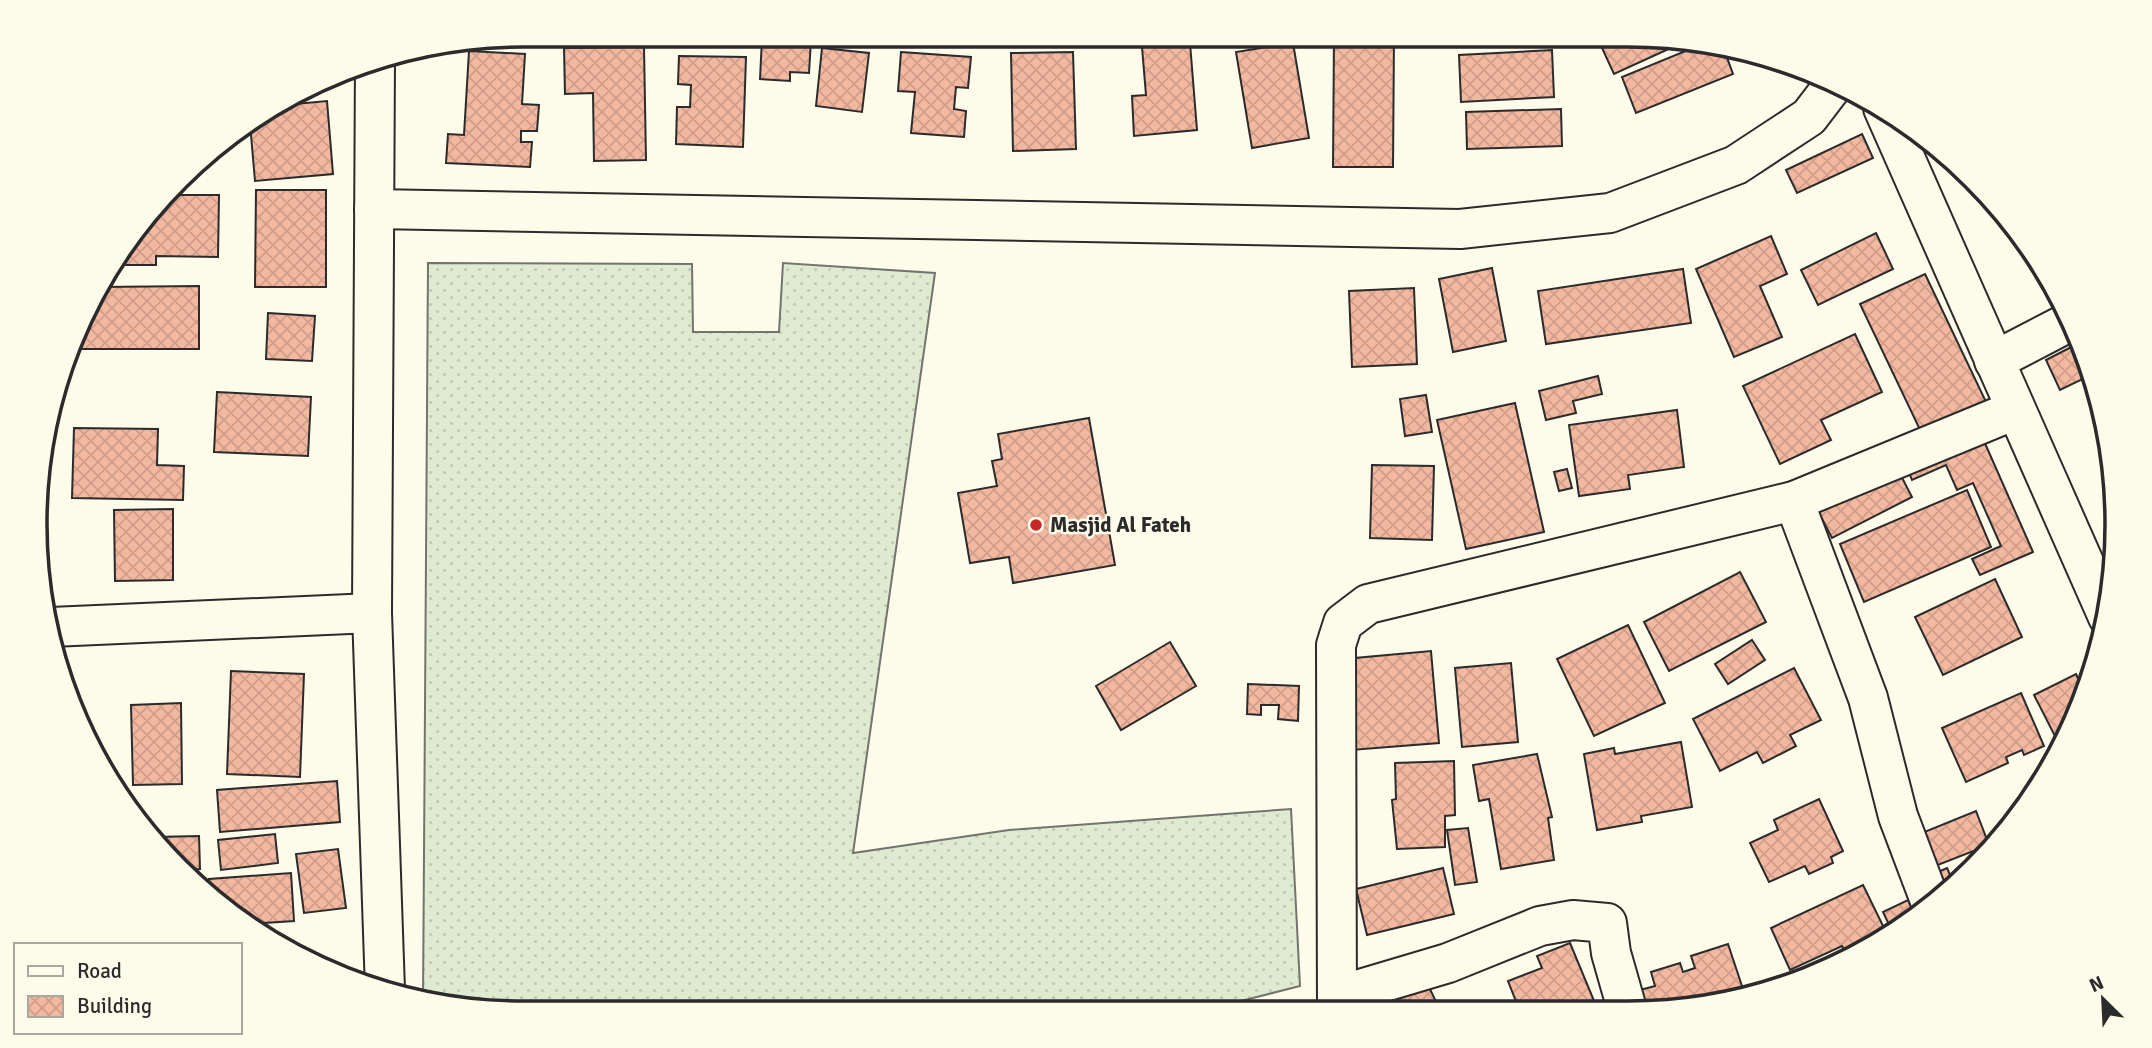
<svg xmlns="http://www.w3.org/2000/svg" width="2152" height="1048" viewBox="0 0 2152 1048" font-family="Signika,sans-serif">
	<defs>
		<pattern id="grass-dots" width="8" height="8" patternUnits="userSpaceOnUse" patternTransform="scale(1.75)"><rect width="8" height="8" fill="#deebd1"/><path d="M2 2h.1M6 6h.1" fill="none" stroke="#bfcab4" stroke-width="1.8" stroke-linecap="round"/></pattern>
		<pattern id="building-cross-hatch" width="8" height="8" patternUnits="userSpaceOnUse" patternTransform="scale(1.75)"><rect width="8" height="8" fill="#f2b8a0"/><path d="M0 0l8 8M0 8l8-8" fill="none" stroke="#d09e8a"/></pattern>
	</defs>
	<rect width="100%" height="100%" fill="#fdfbea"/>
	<path fill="url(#grass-dots)" stroke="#74746e" stroke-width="2" d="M428,263L692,264L693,332H779L783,263L935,273L853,853L1009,830L1291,809L1300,986L1229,1004L1227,1010L524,1013L423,1002Z"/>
	<g fill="url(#building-cross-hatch)" stroke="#2b2b2b" stroke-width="2">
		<path d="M1596,35H1628L1686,41L1614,74Z"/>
		<path d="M1334,36H1394L1393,167H1333Z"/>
		<path d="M762,38L811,40L809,73L790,72V81L760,79Z"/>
		<path d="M1190,43L1197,130L1134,136L1132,96L1146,95L1142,47Z"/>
		<path d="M1293,43L1309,138L1252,148L1236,52Z"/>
		<path d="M1705,43L1722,44L1733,74L1636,113L1622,77Z"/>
		<path d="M644,47L646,160L594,161L593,93L565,94L564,48Z"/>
		<path d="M822,48L869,53L862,112L816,106Z"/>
		<path d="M1552,50L1554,97L1461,102L1459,55Z"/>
		<path d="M469,51L525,54L522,104L539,105L537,131H521V142H532L530,167L446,163L448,134L464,135Z"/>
		<path d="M901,52L971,57L968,88L956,87L954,109L966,111L964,137L911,133L915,92L898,91Z"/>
		<path d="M1073,52L1076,149L1013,151L1011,53Z"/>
		<path d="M679,56L746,57L743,147L676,144L677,107H690L691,85L678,84Z"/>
		<path d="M327,101L333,174L255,181L250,123L284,105Z"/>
		<path d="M1561,109L1562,146L1467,149L1466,112Z"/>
		<path d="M1862,134L1873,158L1797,193L1786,170Z"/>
		<path d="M256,190H326V287H255Z"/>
		<path d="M171,195H219L218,257L156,256V265H111L117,253Z"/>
		<path d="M1876,233L1893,269L1818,305L1801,270Z"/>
		<path d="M1771,236L1787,274L1760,286L1782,337L1734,357L1696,269Z"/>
		<path d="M2041,265L2069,316L2065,319L2034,270Z"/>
		<path d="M1492,268L1506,341L1453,352L1439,279Z"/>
		<path d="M1683,269L1691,323L1546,344L1538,291Z"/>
		<path d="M1925,274L1987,404L1922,434L1860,304Z"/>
		<path d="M199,286V349H78V325L99,287Z"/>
		<path d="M1414,288L1417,364L1352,367L1349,291Z"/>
		<path d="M268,313L315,316L312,361L266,359Z"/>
		<path d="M1855,334L1882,392L1821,420L1831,440L1780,464L1743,386Z"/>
		<path d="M2081,342L2091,375L2060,390L2046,360Z"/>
		<path d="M1598,376L1602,394L1573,401L1576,413L1546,420L1539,391Z"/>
		<path d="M217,392L311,397L308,456L214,452Z"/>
		<path d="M1426,395L1432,432L1405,436L1400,399Z"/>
		<path d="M1515,403L1544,532L1466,549L1437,420Z"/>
		<path d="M1677,410L1684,467L1628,475L1630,489L1579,496L1569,425Z"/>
		<path d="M1089,418L1115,565L1013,583L1009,557L970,563L958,493L997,486L992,461L1002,459L998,434Z"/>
		<path d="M74,428L158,429L157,465L184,466L183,500L72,498Z"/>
		<path d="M1980,432L2033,552L1980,575L1972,559L2001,546L1973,483L1957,490L1946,465L1912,480L1906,465Z"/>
		<path d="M1372,465L1434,466L1432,540L1370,538Z"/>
		<path d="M1567,469L1572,488L1559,491L1554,472Z"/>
		<path d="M1898,470L1912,497L1832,538L1818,511Z"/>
		<path d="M1967,490L1991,547L1864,602L1840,544Z"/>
		<path d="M173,509V580L115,581L114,510Z"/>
		<path d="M1740,572L1766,622L1669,671L1644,622Z"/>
		<path d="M1995,579L2022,637L1943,675L1915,617Z"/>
		<path d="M1628,625L1665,703L1594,736L1557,659Z"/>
		<path d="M1752,640L1765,660L1728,684L1715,664Z"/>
		<path d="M1170,642L1196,686L1121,730L1096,686Z"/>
		<path d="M1431,651L1439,743L1351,750L1344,659Z"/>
		<path d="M1511,663L1518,742L1462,747L1455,668Z"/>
		<path d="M1794,668L1821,720L1790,735L1796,746L1763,763L1757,752L1720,771L1693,719Z"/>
		<path d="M231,671L304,674L300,777L227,774Z"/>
		<path d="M2076,674L2085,693L2080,711L2060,746L2034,695Z"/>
		<path d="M1248,684L1299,686L1298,721L1278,719L1279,705H1261V715L1247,714Z"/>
		<path d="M2021,693L2044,746L2024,755L2022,750L2006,757L2008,763L1966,782L1942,728Z"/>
		<path d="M181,703L182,784L133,785L131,705Z"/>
		<path d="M1681,742L1692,807L1641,816L1642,822L1597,830L1584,754L1614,748L1615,754Z"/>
		<path d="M1537,754L1552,817L1548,818L1554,860L1501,869L1489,799L1479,801L1473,765Z"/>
		<path d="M1454,761L1455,815L1445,816V847L1397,849L1392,800L1396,799L1395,763Z"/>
		<path d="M337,781L340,822L220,832L217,790Z"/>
		<path d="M1819,799L1843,851L1831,857L1833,863L1809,874L1805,866L1769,882L1750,843L1778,830L1774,820Z"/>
		<path d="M1976,811L1989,845L1925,870L1912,837Z"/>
		<path d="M1468,828L1477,882L1455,885L1447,830Z"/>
		<path d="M275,834L278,863L221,870L218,840Z"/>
		<path d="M199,836L200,869L179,870L155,837Z"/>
		<path d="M338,849L346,908L304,913L296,854Z"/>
		<path d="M1443,868L1454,914L1367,935L1356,889Z"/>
		<path d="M1947,868L1954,884L1936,901L1926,877Z"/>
		<path d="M291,873L294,921L264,923L265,937L210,896L209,879Z"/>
		<path d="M1863,885L1887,934L1848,957L1842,946L1790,970L1771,928Z"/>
		<path d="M1908,900L1916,917L1892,931L1883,912Z"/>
		<path d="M1570,943L1597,1008L1519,1009L1508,981L1542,968L1537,956Z"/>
		<path d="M1728,944L1745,995L1692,1009H1646L1640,990L1655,986L1651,972L1680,963L1683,972L1695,968L1691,956Z"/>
		<path d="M1428,985L1440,1010H1375Z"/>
	</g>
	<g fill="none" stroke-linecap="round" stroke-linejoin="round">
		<g stroke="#2b2b2b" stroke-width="42">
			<g id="minor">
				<path d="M375,60L372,613L385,990"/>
				<path d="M1883,108L2108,617"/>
				<path d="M374,209L1460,229L1610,213L1736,165L1809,117L1835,83"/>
				<path d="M1994,361L2071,321"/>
				<path d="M1794,501L1868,698L1898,816L1932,906"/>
				<path d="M51,627L372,613"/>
				<path d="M1337,996L1448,963L1540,926L1573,920L1607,923L1611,953L1627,1009"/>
				<path d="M1337,1010L1336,645L1343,623L1368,604L1794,501L2015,410"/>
			</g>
		</g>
		<use href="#minor" stroke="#fdfbea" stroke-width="38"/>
	</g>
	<circle fill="#c62828" stroke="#fdfbea" stroke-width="2.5" cx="1036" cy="525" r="7"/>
	<g text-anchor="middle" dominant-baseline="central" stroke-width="5" stroke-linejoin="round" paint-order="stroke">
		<g font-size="21" font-weight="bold" fill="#2b2b2b" stroke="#fdfbea" text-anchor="start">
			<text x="1050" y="525">Masjid Al Fateh</text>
		</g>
	</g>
	<path d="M0 0H2152V1048H0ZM524 47H1628A477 477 0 0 1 2105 524V524A477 477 0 0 1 1628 1001H524A477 477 0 0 1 47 524V524A477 477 0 0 1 524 47Z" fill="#fdfbea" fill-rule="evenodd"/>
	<path fill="none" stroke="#2b2b2b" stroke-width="3.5" d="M524 47H1628A477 477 0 0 1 2105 524V524A477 477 0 0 1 1628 1001H524A477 477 0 0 1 47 524V524A477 477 0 0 1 524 47Z"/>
	<rect x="14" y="943" width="228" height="91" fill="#fdfbea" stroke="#a9a89e" stroke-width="2"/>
	<rect x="28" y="966" width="35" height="10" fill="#fdfbea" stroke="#a9a89e" stroke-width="2"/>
	<text x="77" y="978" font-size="21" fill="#2b2b2b">Road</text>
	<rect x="28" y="996" width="35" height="21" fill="url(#building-cross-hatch)" stroke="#a9a89e" stroke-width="2"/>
	<text x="77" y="1013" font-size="21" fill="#2b2b2b">Building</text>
	<g transform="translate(2103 999) rotate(336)" stroke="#fdfbea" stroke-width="5" paint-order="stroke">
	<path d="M0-5L12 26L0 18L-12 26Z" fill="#2b2b2b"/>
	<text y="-10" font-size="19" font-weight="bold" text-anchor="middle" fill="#2b2b2b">N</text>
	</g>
</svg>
